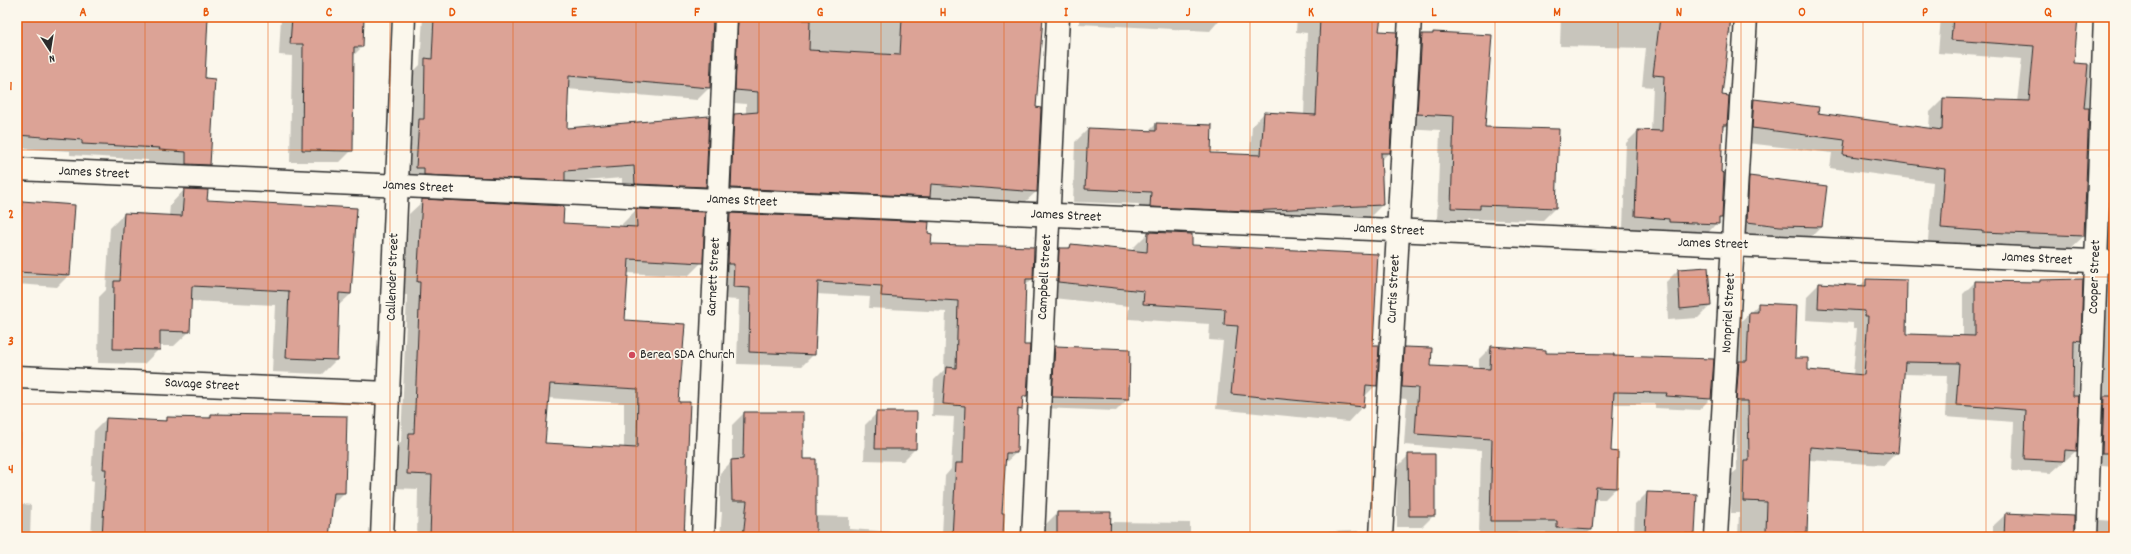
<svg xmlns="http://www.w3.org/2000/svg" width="2131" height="554" viewBox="0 0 2131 554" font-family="Dekko,sans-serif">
	<rect width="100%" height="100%" fill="#fbf7ec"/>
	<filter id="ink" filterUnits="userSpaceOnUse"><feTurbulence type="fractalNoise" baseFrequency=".025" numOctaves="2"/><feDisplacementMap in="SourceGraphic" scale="8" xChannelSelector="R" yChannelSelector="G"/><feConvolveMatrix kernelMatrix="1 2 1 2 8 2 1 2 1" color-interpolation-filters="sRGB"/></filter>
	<g filter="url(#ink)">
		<g fill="#0003" fill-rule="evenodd">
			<path d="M17,17H207L204,79L209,165L197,177L174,176L175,164L148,162V160L70,155V151L17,148Z"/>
			<path d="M281,17H363L362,47L353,56L352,150L340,162H290L292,56L279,55Z"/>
			<path d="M423,17H713L709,88L697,100L567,89L566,129L705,187L692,199L622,196V178L562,183L404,180L406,132L412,127L413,72L420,65Z"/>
			<path d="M714,17H1042L1035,108L1036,192L1023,204L929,197L916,209L719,200L722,128L735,115L746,114V104L723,102L721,19Z"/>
			<path d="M1079,17H1222L1210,31L1079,24Z"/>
			<path d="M1297,17H1380L1378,32L1396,33L1389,153L1380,161L1382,205L1369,218L1234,223L1138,219L1139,204L1073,202L1075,142L1088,129L1149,131L1156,124L1210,154L1250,155L1252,126L1264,113L1304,115L1307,33L1296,32Z"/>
			<path d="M1561,17H1731V34L1728,37L1721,96L1726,125L1722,129L1721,218L1706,235L1623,228L1626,143L1638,131L1651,132L1653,87L1642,86L1646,48L1560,46Z"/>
			<path d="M1941,17H2077L2073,64L2090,65L2084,236L2070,249L1969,245V244L1928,241L1933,182L1830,168L1832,153L1739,142L1741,114L1754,100L1817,114L1929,129L1930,112L1943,99L2017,102L2022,59L1938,53Z"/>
			<path d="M2114,17V250L2098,249Z"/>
			<path d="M1433,33L1484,128L1556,207L1542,221L1469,219L1465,223L1437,222L1440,130L1404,128L1408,49L1422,35H1431Z"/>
			<path d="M1750,177L1821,227L1809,239L1767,237L1735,233L1738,189Z"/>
			<path d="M184,190L206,201L351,294L338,306L336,360L322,374L272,372L275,305L190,301L189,332L174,346H159V349L144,364L98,363L99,297L106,290L110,228L124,214L169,216L170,205Z"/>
			<path d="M423,201L562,224L623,227L622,224L636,210L702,262L688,276L627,273L624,321L678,403L683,537H417L418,489L394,488L396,448L401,442L407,295H404L409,214ZM548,398L624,403V448L544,444Z"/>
			<path d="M22,202L74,206L69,275L57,287L17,284V208Z"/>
			<path d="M730,214L927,234L930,245L1032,279L1025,286L1023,346L1026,396L1021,400V409L1017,413L1016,453L1004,464L1002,537H720L722,512H720V473L732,461V425L744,413H802V460L815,516L849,517V529L942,535L945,476L951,469L954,417L932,416L934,380L944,370L946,312L869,308L870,297L816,294L814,354L802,366L737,364L739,300L721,299L718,226Z"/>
			<path d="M1148,233L1191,246L1372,346L1376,385L1364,397L1363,406L1348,422L1216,409L1223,341L1209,340L1210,324L1128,319L1129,306L1043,297L1044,264L1060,249H1067L1071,245L1133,252V248Z"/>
			<path d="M1707,268L1710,306L1698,318L1668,320L1666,282L1678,270Z"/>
			<path d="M1866,280L1905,335L1963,336V294L1975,282L2038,283L2040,281L2082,280L2076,451L2051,473L2012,471L2014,422L1945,417L1947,375L1903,374L1897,452L1884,465L1809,460L1806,537H1738L1739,513H1731L1732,474L1737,470L1736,413H1725L1737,325L1759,304L1794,359L1807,371L1853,375L1857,328H1853V323L1806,320L1807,296L1819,284L1860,286Z"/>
			<path d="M2108,280H2114V466L2090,464L2096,292Z"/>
			<path d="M1055,347L1129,350L1128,399L1116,411L1041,408L1043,359Z"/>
			<path d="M1491,347L1544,354L1613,357L1710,399L1699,410L1655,408V404H1612L1610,452L1616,488L1605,499H1594L1591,530L1584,537H1546V532L1479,533L1481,451L1404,445L1407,399L1391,398L1393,359L1405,348L1430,367L1479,369V359Z"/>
			<path d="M17,413H22L21,449L17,453Z"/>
			<path d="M877,413L915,449L903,461L864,460L865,425Z"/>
			<path d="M211,415L344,493L332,505L328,537H91L94,481L91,480L94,431L106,419L164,422L167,418L207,419Z"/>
			<path d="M1409,455L1434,515L1422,527H1397V467Z"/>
			<path d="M1647,493L1696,495L1694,534L1691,537H1634L1635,505Z"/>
			<path d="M17,503L31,505L30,537H17Z"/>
			<path d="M1057,513L1110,522L1190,523V537H1045V525Z"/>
			<path d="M2006,514L2074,537H1993V526Z"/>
			<path d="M2100,520L2114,521V537H2087V533Z"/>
			<path d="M1358,531V537H1295L1299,533Z"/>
		</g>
		<g fill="#dca396" stroke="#2b2b2b" fill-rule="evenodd">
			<path d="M17,17H208L205,78L215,79L210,165L186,164V152L159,150L160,148L82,144V140L17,135Z"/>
			<path d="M292,17H364L363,47H354L353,151L302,150L303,44H290Z"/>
			<path d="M434,17L713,18L710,88L569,76L567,128L709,116L706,187L635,184L634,166L565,171V181L424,175V168H416L419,119H424L425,58L432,59Z"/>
			<path d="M945,17H1043L1036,107L1041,108L1037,192L931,184L930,197L731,188L734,114L758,112V92L735,90L738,19L810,20L809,50L900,55L902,18L944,21Z"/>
			<path d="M1320,17H1381L1379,31L1397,32L1390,153H1381L1383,205L1248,211L1150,207L1151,192L1085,189L1088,128L1156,131V123L1212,125L1211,153L1261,155L1264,112L1316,115Z"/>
			<path d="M1660,17H1731L1722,95L1729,96L1727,125H1723L1721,172L1724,173L1722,218H1719V224L1669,222V219L1635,216L1638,130L1662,131L1664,76L1653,75Z"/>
			<path d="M1953,17H2078L2074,63L2088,64L2084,108H2089L2084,236L1982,232V231L1941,228L1945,169L1843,155L1845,140L1752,128L1754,99L1819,107L1818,113L1942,130L1943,98L2029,101L2034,46L1951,40Z"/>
			<path d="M1433,32L1492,35L1485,127L1559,129L1556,208L1480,205V209L1451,208L1454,116L1417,114L1422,34H1433Z"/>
			<path d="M1749,176L1827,186L1822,227L1780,226L1747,222Z"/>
			<path d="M184,189L208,190L207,200L357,208L351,294L339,293L337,360L286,358L289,291L192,286L190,332L160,331V350L113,349L114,281H120L124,213L182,216Z"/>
			<path d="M422,199L564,206L563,223L637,227L636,209L705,212L703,263L629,259L625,320L685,324L679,402H690L684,537H430L432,475L407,474L409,433H414L420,282H417ZM550,384L638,389L637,448L545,443Z"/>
			<path d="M22,201L75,205L70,275L17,272Z"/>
			<path d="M730,213L929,222L928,233L932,234L931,244L1034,247L1033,279H1026L1024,345H1030L1027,396H1023L1022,410L1018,409L1017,453H1006L1002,513H1004L1003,537H952L956,463H963L965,406L943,404L946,367L956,368L958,301L881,296L882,286L818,282L815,355L749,352L750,288L733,287L734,264H728Z"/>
			<path d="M1148,232L1192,234V245L1378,254L1373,345H1379L1377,386L1366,385L1364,407L1231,394L1238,326L1224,325L1225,309L1143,304L1144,291L1058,282L1059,248H1070L1071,244L1147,252Z"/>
			<path d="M1708,267L1711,306L1680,309L1678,269Z"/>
			<path d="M1866,279L1907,280L1906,334L1975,336V281L2040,282V280L2083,279L2081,341L2074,340L2073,396H2079L2077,451L2065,450L2064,461L2024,459L2026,410L1956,405L1959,363L1905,362L1898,453L1810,447L1807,533L1766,532L1767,502L1743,501L1744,461H1749L1748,401H1736L1739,361H1747L1749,312H1758V303L1797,305L1795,358H1808V370L1864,375L1868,316H1865V311L1818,308L1819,283L1866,286Z"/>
			<path d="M1055,346L1130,349L1129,399L1052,397Z"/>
			<path d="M1491,346L1546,350V353L1614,354V356L1714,359L1711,399L1666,396L1667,393L1614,392L1611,451L1618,452L1617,488L1596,487L1592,530L1557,528V521H1490L1492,439L1415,434L1418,388L1402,387L1404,347L1432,348L1431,366L1490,369Z"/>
			<path d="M2104,396H2114V453H2102Z"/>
			<path d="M744,412H803V459H816V537H743L747,501H732L731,460L743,459Z"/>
			<path d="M876,412H917L916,449H875Z"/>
			<path d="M211,414L347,416L345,493H334L329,537H102L106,469H103L106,418L167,421V417L211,418Z"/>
			<path d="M1408,454H1435V516H1409Z"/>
			<path d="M1647,492L1697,494L1695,534L1645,532Z"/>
			<path d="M1057,512H1111L1110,537H1057Z"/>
			<path d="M2005,513L2074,516V537H2004Z"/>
		</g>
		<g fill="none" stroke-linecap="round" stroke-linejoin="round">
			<g stroke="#2b2b2b" stroke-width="25">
				<g id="minor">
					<path d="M17,169L2114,262"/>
					<path d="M17,377L388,393"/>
					<path d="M382,537L404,17"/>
					<path d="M703,537L726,17"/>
					<path d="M1033,537L1058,17"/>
					<path d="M1381,537L1410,17"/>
					<path d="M1716,537L1746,17"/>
					<path d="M2086,537L2105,17"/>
				</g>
			</g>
			<use href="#minor" stroke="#fbf7ec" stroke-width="22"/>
		</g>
	</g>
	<path fill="none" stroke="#e8590c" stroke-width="1" stroke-opacity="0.55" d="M145,17V537M268,17V537M390,17V537M513,17V537M636,17V537M759,17V537M881,17V537M1004,17V537M1127,17V537M1250,17V537M1372,17V537M1495,17V537M1618,17V537M1741,17V537M1863,17V537M1986,17V537M17,150H2114M17,277H2114M17,404H2114"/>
	<circle fill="#d1495b" stroke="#fbf7ec" stroke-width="1.5" cx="632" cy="355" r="4"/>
	<g text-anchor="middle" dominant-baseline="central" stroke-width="3.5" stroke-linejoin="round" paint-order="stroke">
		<g font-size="14" fill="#2b2b2b" stroke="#fbf7ec">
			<text transform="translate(94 173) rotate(3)">James Street</text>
			<text transform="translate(418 187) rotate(3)">James Street</text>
			<text transform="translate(742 201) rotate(3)">James Street</text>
			<text transform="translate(1066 216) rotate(3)">James Street</text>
			<text transform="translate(1389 230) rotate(3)">James Street</text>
			<text transform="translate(1713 244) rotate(2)">James Street</text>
			<text transform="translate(2037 259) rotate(3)">James Street</text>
			<text transform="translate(393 277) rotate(-88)">Callender Street</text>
			<text transform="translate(714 277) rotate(-87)">Garnett Street</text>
			<text transform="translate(1045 277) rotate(-87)">Campbell Street</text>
			<text transform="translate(2095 277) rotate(-88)">Cooper Street</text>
			<text transform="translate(1394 289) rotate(-87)">Curtis Street</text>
			<text transform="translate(1729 313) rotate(-87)">Nonpriel Street</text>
			<text transform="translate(202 385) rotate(3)">Savage Street</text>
		</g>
		<g font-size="14" fill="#2b2b2b" stroke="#fbf7ec" text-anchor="start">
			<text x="640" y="355">Berea SDA Church</text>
		</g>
	</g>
	<rect width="2131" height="554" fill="none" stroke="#fbf7ec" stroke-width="44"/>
	<g transform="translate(50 50) rotate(168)" stroke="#fbf7ec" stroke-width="3" paint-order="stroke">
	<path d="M0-3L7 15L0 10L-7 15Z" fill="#2b2b2b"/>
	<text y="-6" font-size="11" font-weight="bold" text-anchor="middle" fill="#2b2b2b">N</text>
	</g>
	<rect x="22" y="22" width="2087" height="510" fill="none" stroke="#e8590c" stroke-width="1.5"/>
	<g font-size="13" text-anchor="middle" font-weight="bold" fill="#e8590c">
		<text x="83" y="16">A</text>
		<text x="206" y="16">B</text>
		<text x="329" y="16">C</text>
		<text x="452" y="16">D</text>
		<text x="574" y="16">E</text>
		<text x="697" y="16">F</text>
		<text x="820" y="16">G</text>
		<text x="943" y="16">H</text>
		<text x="1066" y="16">I</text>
		<text x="1188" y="16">J</text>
		<text x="1311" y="16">K</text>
		<text x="1434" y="16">L</text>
		<text x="1557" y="16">M</text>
		<text x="1679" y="16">N</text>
		<text x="1802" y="16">O</text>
		<text x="1925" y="16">P</text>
		<text x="2048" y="16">Q</text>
		<text x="11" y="90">1</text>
		<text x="11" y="218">2</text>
		<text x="11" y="345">3</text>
		<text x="11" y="473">4</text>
	</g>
</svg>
